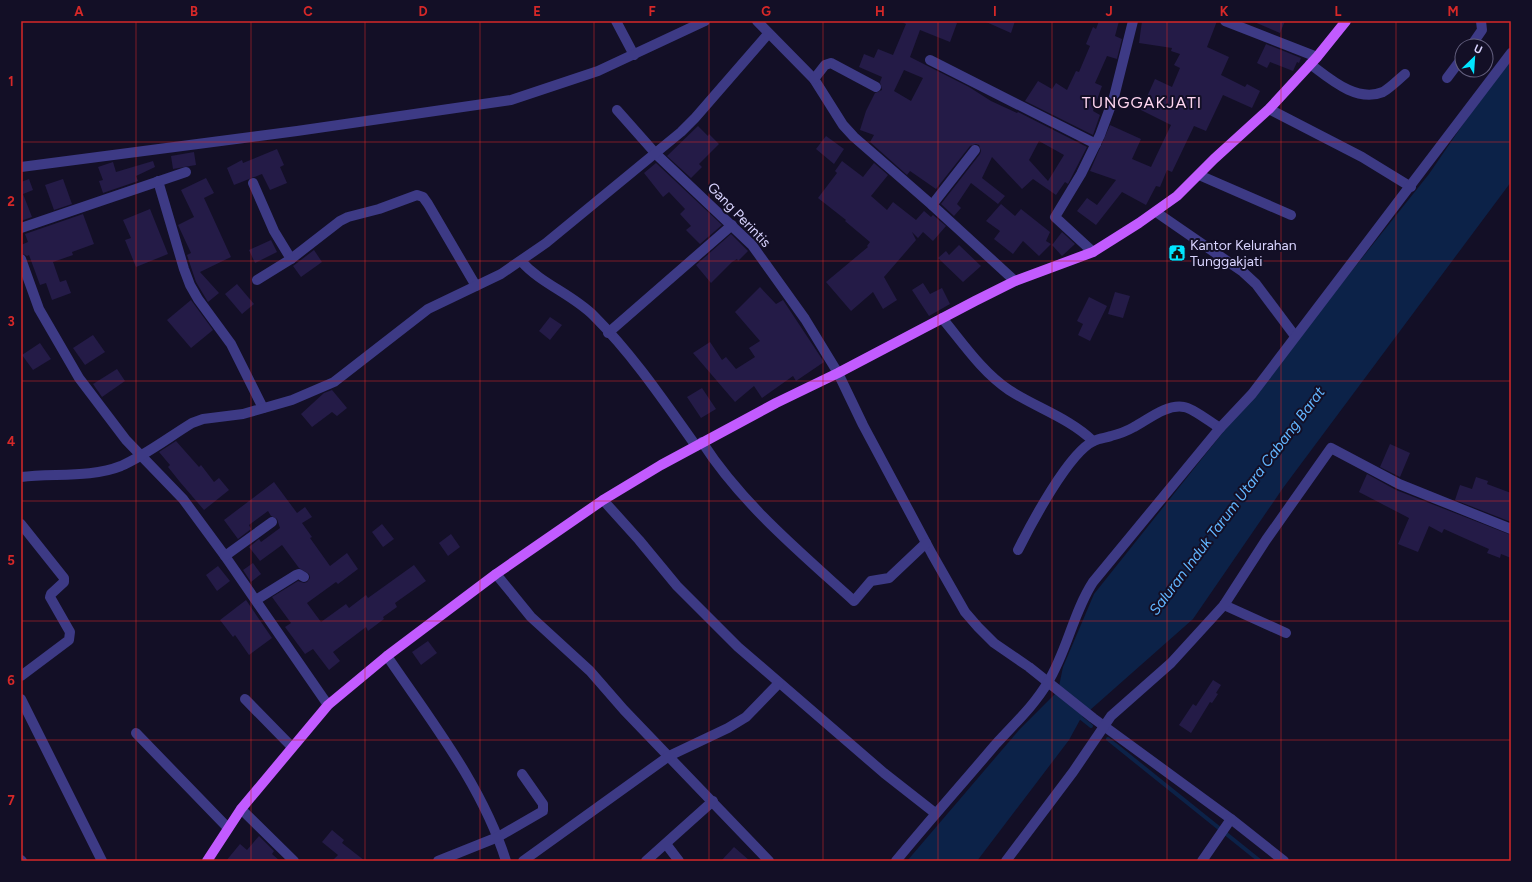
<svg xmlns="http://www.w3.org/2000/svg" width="1532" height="882" viewBox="0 0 1532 882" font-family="Figtree,sans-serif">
	<rect width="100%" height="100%" fill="#130f26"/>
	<path fill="#0c2248" d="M1511,54V182L1283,488L1193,619L1081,718L1069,740L977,861H907L1019,730L1058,691L1063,667L1094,594L1429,174Z"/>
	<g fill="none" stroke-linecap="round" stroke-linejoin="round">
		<g stroke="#0c2248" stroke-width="4">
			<path d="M1081,718L1091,726"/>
			<path d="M1108,739L1260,861"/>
		</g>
	</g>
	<g fill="#241b47" fill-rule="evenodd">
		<path d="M900,21H952L957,23L950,42L920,30L910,57L969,87L991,101L1017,113L1018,112L1087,147L1068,184L1065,182L1056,195L1033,179L1022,189L992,157L982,178L1005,196L998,204L971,183L957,204L961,208L954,216L941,204L980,154L981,151L979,145L976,144L970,146L936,189L910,171L907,175L870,142L874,135L860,130L866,111L875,93L882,90L880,82L882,77L859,67L864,54L874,58L878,49L893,55L906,24ZM904,70L923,78L911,101L894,91ZM1039,141L1064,155L1048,181L1029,160Z"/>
		<path d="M984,21H1015L1011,33Z"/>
		<path d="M1099,21H1119L1115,36L1122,39L1117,59L1107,56L1095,83L1102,86L1093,111L1100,115L1093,135L1025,101L1038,81L1052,89L1056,83L1067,90L1076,71L1079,72L1090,46L1086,44L1093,27L1096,29Z"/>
		<path d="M1142,21H1217L1207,47L1229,57L1221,75L1245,87L1247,84L1260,91L1252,108L1223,95L1206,131L1194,126L1172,172L1167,170L1160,187L1156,186L1146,205L1122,192L1096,225L1077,211L1087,198L1097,205L1116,180L1090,171L1110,125L1141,139L1132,159L1151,167L1171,125L1141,110L1155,79L1172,87L1180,68L1174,65L1180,54L1171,51L1172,48L1139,43Z"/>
		<path d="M1252,21H1285L1280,33Z"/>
		<path d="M1266,44L1301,58L1299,63L1297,62L1293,71L1270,62L1267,68L1257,63Z"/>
		<path d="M698,126L708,136L709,134L719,144L699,164L702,167L691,178L667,156Z"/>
		<path d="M826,136L844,149L834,164L816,149Z"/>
		<path d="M277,149L284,165L280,167L287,183L270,190L262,174L234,185L227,168L242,160L243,163Z"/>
		<path d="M194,152L196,165L173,169L171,156Z"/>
		<path d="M153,161L155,167L136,176L138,181L103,193L99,181L103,180L98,167L113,162L116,172Z"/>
		<path d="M842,161L863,177L874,163L888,175L871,196L887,210L893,202L916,220L924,211L931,217L933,215L946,226L933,241L923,232L918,238L912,232L916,240L884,277L897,300L883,309L873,292L851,311L826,282L868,247L867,246L870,242L845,221L846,220L818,198L837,173L835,171Z"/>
		<path d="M656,163L722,225L700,244L686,230L691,226L680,214L685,209L669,192L663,197L644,173Z"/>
		<path d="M206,178L214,193L204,198L231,257L200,272L219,293L208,302L196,282L187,255L191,253L178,225L194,217L181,190Z"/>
		<path d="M29,179L33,190L23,194L32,217L21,221V182Z"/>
		<path d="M63,179L72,204L54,210L45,185Z"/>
		<path d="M1001,204L1015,216L1021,209L1050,232L1046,241L1051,244L1039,256L1023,241L1013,254L994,239L1000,231L986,221Z"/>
		<path d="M150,209L168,254L136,267L125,240L131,238L123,220Z"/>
		<path d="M83,214L94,244L72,252L73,255L53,262L60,282L66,280L71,293L52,300L46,283L40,285L29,255L27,256L21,253V245L28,242L25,234Z"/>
		<path d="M1062,232L1075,244L1062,256L1052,245Z"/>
		<path d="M731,234L748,251L738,261L737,259L732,262L711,283L696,265Z"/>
		<path d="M271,240L277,252L255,263L249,250Z"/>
		<path d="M959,245L981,266L963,282L938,258L946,251L949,255Z"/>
		<path d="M314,250L322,262L301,277L293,266Z"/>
		<path d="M923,283L930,294L942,288L950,304L929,316L912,290Z"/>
		<path d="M237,284L254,304L242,314L225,294Z"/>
		<path d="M760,287L776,304L783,300L824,362L796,381L793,376L762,398L754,386L735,402L693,353L710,342L722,360L726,357L736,369L755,357L749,348L760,341L735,312Z"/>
		<path d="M1115,292L1130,296L1123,318L1108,314Z"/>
		<path d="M1089,297L1107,306L1090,341L1078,335L1083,324L1077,321Z"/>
		<path d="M191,300L213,330L191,348L167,320Z"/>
		<path d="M550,317L562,325L550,340L539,331Z"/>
		<path d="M93,335L105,352L85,365L73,348Z"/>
		<path d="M40,343L51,359L33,370L22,355Z"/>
		<path d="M117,369L125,381L102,397L93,384Z"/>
		<path d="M702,388L716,409L701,418L687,397Z"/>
		<path d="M332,390L347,408L337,416L332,412L312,427L301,414L324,393Z"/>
		<path d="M176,441L199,467L201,465L214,482L219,478L229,490L204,510L180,482L168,467L170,465L159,452Z"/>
		<path d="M1390,444L1410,453L1400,477L1380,467Z"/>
		<path d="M1367,474L1396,490L1511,535V558L1501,554L1500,558L1487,553L1489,549L1464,538L1444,529L1442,533L1429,526L1418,552L1398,544L1409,518L1359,492Z"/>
		<path d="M1476,477L1488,481L1487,484L1511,493V522L1455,500L1460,485L1472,489Z"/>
		<path d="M274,482L297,513L305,507L312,517L302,523L312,537L310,538L330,566L347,553L358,569L338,584L336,582L307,603L321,622L346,604L349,608L366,595L368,598L414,565L426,581L395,603L397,607L383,617L384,619L368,631L366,627L333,652L340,661L329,670L313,649L305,654L285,627L291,623L272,597L298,581L304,583L307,582L310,578L309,574L299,568L282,545L260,561L249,547L259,539L261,542L280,528L277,519L271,516L268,511L249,525L251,529L238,539L224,520Z"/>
		<path d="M382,524L394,539L383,547L372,532Z"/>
		<path d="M451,534L460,547L448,556L439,543Z"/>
		<path d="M253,563L261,574L251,582L243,570Z"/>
		<path d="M218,566L230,581L217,591L206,575Z"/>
		<path d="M246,600L272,638L249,655L235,635L233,637L220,620Z"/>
		<path d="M428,641L437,653L421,665L412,652Z"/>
		<path d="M1213,680L1221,685L1216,693L1218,694L1212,703L1210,702L1191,733L1179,725L1193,704L1196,706Z"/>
		<path d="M332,830L344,840L342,843L365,861H332L338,855L322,842Z"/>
		<path d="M259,836L274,851L272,854L280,861H226L240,844L247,850Z"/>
		<path d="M734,847L750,861H721Z"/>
	</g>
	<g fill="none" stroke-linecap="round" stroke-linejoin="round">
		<g stroke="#3d3a85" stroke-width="10">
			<path d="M616,21L634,55"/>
			<path d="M757,21L814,79L843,125L854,137L932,205L1015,281"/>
			<path d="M1225,21L1317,57"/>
			<path d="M1471,46L1482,30L1481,21"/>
			<path d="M930,60L1096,144"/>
			<path d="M1310,64C1329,78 1356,103 1383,92C1390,88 1398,80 1405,74"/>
			<path d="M1447,78L1462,58"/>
			<path d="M814,79L825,65L831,63L876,87"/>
			<path d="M1269,109L1362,157L1411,187"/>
			<path d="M617,110L656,154L752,245L805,319L838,373L863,425L932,554L965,612L978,627L994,643L1029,667L1093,718L1231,819L1284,861"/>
			<path d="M21,167L297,131L511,100L598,71L705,21"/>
			<path d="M1199,175L1291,215"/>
			<path d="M158,181L184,269L190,285L198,299L231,344L263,408"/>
			<path d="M253,183L274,231L291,259"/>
			<path d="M932,205L975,150"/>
			<path d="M1156,212L1243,272L1256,284L1295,336"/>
			<path d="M21,228L186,172"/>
			<path d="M1093,252L1055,217L1081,174L1100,135L1114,97L1133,21"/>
			<path d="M21,259L39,309L79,378L126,440L183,499L225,556L328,705"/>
			<path d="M521,261C541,284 572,294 594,316C633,355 664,401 696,446"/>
			<path d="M257,280L291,259L340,221L348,217L379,209L417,195L423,197L428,204L476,286"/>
			<path d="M942,318C962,342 982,372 1009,390C1037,408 1069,418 1093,441"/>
			<path d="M608,333L732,225"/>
			<path d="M702,442C742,504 800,552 854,601L871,581L889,578L926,543"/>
			<path d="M21,477C53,473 91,478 121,466C146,455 169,437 192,423L203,419L243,414L292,400L334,382L428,309L501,274L546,243L681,132L695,118L768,34"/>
			<path d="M603,500L639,540L677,586L738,647L884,773L935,813"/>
			<path d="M21,524L64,578V582L51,594L50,597L70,632L69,640L21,676"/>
			<path d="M1018,550C1031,524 1069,452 1094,441C1099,438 1106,438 1111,436C1119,434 1127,431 1134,427C1149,419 1166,404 1184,407C1193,408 1211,423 1220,428"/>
			<path d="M225,556L272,522"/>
			<path d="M496,574L531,617L590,671L624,710L769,861"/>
			<path d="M256,600L296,575L299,574L304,577"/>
			<path d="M1224,605L1286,633"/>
			<path d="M387,656C431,721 482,785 506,861"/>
			<path d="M21,699L102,861"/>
			<path d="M245,699L292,747"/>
			<path d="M136,733L228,828"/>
			<path d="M241,809L294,861"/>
			<path d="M666,844L679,861"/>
			<path d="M21,860L22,861"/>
			<path d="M438,861L498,837L543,811V804L522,774"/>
			<path d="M523,861L669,756L728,728L746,717L779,683"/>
			<path d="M646,861L713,801"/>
			<path d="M896,861C928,822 962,784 995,745C1013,725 1034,706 1048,682C1067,651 1073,613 1093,582L1220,428L1252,394L1511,53"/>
			<path d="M1006,861L1073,772L1111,716L1171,663L1224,605L1266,540L1331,448L1399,484L1511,529"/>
			<path d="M1202,861L1231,819"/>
		</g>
		<path stroke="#c25bff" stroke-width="10" d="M207,861L241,809L328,705L387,656L496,574L603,500L661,465L776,403L838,373L975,301L1015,281L1093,252L1139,223L1177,196L1214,159L1269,109L1317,57L1346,21"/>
	</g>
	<path fill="none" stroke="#d62828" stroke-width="1" stroke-opacity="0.55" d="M136,21V861M251,21V861M365,21V861M480,21V861M594,21V861M709,21V861M823,21V861M938,21V861M1052,21V861M1167,21V861M1281,21V861M1396,21V861M21,142H1511M21,261H1511M21,381H1511M21,501H1511M21,621H1511M21,740H1511"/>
	<defs>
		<g id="civic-square" transform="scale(0.9)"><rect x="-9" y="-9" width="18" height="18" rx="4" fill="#00e5ff" stroke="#130f26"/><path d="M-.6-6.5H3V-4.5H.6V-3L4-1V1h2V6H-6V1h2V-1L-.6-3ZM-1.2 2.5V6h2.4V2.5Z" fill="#111"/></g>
	</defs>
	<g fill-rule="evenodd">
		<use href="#civic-square" x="1177" y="253"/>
	</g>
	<g text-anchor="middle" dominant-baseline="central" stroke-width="4" stroke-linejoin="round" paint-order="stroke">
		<g font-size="14" fill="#d9d4ff" stroke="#130f26">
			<text transform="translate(739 215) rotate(46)">Gang Perintis</text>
		</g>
		<g font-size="14" fill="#d9d4ff" stroke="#130f26" text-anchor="start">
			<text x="1190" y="245">Kantor Kelurahan<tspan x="1190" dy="16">Tunggakjati</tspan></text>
		</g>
		<g font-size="15" font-style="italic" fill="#62b6ff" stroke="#130f26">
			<text transform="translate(1237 501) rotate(-53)">Saluran Induk Tarum Utara Cabang Barat</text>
		</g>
		<g font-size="16" letter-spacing="1" fill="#ffd6f0" stroke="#130f26">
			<text x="1142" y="102">TUNGGAKJATI</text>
		</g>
	</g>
	<rect width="1532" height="882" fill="none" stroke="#130f26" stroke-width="44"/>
	<g transform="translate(1474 58) rotate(25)"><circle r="19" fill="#130f26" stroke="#625e7d"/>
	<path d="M0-3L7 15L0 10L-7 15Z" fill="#00e5ff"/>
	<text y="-6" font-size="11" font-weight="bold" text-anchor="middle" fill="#d9d4ff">U</text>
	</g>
	<rect x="22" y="22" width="1488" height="838" fill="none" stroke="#d62828" stroke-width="1.5"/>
	<g font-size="13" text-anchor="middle" font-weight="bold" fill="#d62828">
		<text x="79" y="16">A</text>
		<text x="194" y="16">B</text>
		<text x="308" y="16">C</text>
		<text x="423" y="16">D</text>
		<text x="537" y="16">E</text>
		<text x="652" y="16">F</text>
		<text x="766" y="16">G</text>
		<text x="880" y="16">H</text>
		<text x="995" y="16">I</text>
		<text x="1109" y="16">J</text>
		<text x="1224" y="16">K</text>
		<text x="1338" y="16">L</text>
		<text x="1453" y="16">M</text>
		<text x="11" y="86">1</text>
		<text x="11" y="206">2</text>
		<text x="11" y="326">3</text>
		<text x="11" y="446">4</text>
		<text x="11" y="565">5</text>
		<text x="11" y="685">6</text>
		<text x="11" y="805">7</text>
	</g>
</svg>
